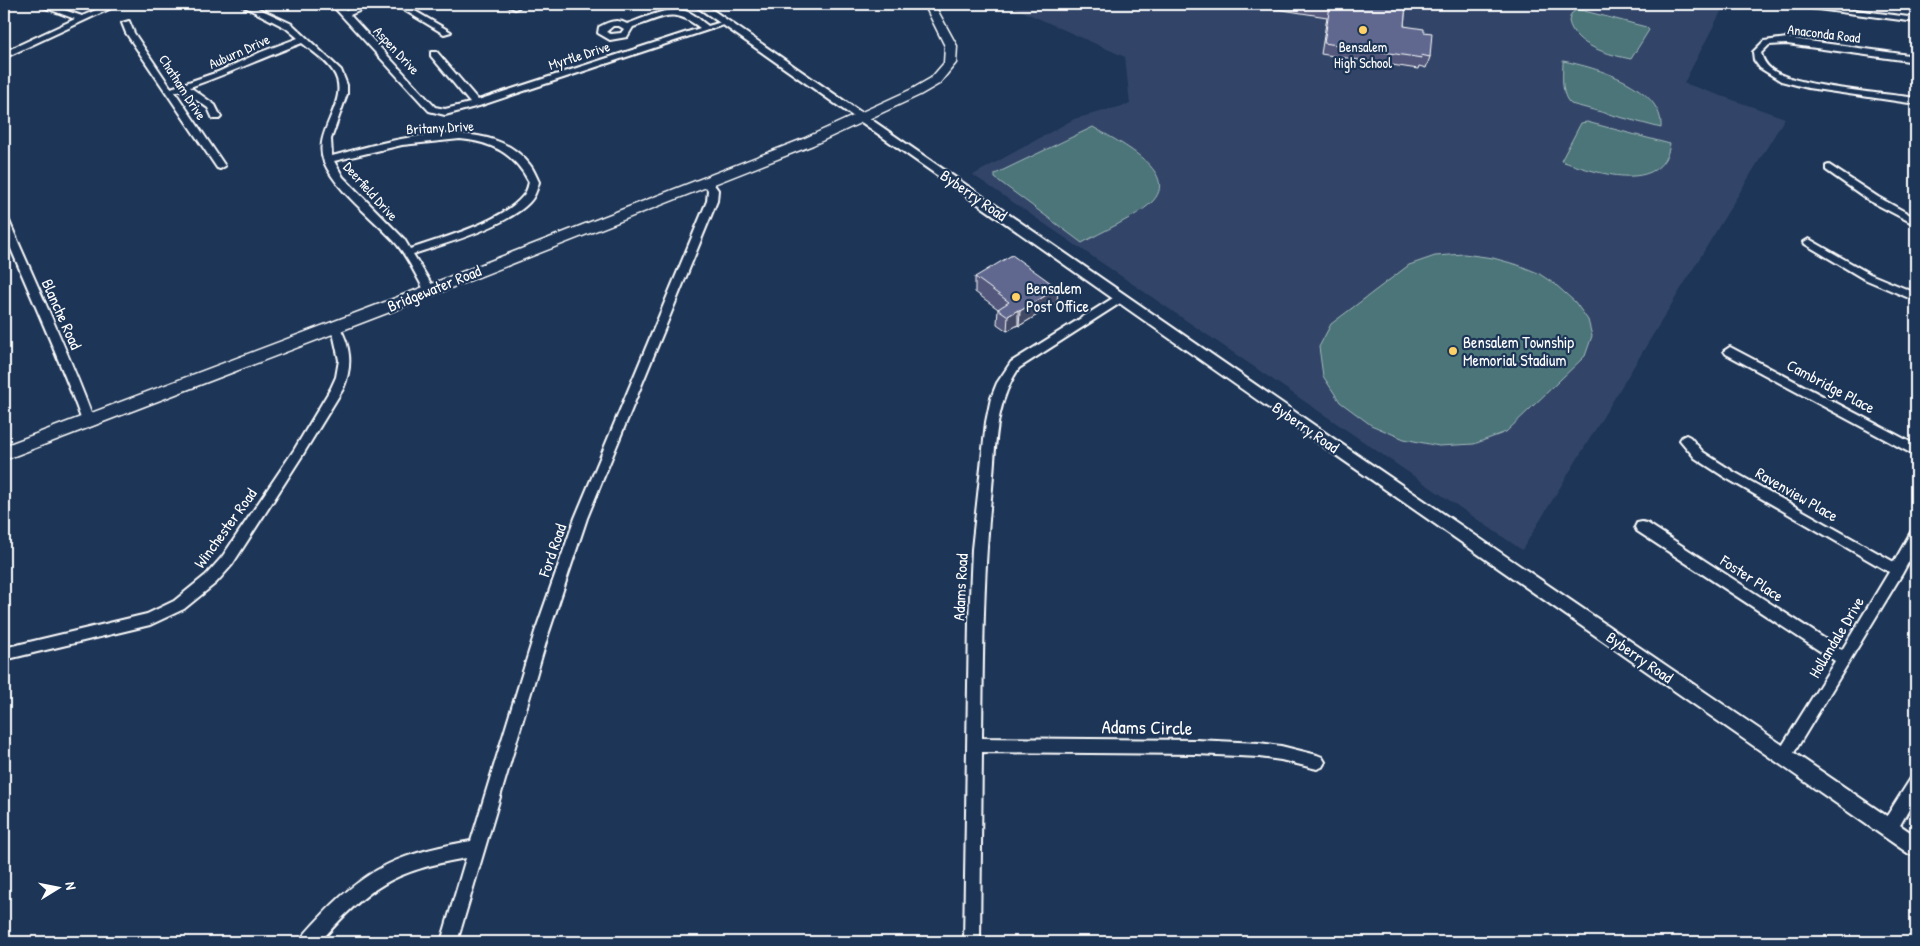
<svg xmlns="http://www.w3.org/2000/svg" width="1920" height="946" viewBox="0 0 1920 946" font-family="'Patrick Hand',sans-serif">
	<rect width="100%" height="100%" fill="#1d3557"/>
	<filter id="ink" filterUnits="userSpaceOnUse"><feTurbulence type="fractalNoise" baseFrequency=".02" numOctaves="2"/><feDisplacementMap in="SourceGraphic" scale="10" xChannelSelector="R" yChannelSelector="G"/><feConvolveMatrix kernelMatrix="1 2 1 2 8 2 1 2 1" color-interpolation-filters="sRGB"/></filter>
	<g filter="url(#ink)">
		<path fill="#314468" d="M1006,4H1725L1684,83L1785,118L1522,550L973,175L1074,119L1130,104L1125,57Z"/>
		<g fill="#4b7479" stroke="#a5babc">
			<path d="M1577,9L1646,27L1649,30L1631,59C1610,55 1574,46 1569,21L1571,14Z"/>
			<path d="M1563,61C1595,67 1664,87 1661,128L1571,104C1560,95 1563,74 1563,61Z"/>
			<path d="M1587,122L1670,144C1662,196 1594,172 1561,161L1581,123Z"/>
			<path d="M1093,127C1113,139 1184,172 1151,203C1136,217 1101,232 1082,243L995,178V174Z"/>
			<path d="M1464,254L1493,258L1518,265L1538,273L1556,285L1575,302L1588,320L1592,336L1585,356L1506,432L1474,444L1439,446L1404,439L1371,425L1340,402L1323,376L1319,347L1331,324L1409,265L1435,256Z"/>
		</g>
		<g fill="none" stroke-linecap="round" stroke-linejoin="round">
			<g stroke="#fff" stroke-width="4">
				<g id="minor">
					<path d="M35,4H46L82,16L110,4H120L4,58V52L75,19Z"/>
					<path d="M239,4H249L292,24L341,70L347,85V94L331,139L332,156C387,141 488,110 530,165C534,170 536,176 539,182C538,186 536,192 534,196C519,223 442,245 413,254L435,290L430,294L426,293C416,276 407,255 394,241C372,217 337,192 324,162C311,131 353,100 333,71C326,60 312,51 302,43C264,57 228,74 190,87L215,105L221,117L219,119H213L208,108L182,90L175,92L225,166L220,169L217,168L126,33L122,23L129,21L134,33L171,88L218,72L261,52L298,38L286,28ZM460,139C492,142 514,153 529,182C528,186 527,192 523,196C502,222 442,238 410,249L404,239L343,177L334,161L402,145Z"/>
					<path d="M331,4H339L346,11L364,4H375L350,15L435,107L445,109L470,103L431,56V52H437L478,100L700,28C672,6 663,18 633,27L627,37L610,40L598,33L599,27C608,22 617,18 627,24C645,18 669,5 688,12C696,15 701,21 708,26L725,21L729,23L479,106L445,115L429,111ZM613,26H619L624,29L621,33L611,34L606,32Z"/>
					<path d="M394,4H403L451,32L444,34Z"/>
					<path d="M504,4H514L519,7L515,9Z"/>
					<path d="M1791,4H1811L1916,18V22L1795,6Z"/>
					<path d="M1787,38L1916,56V62L1787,44L1769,45L1761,53C1763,60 1765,64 1771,69C1795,87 1883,93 1916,98V104L1808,88L1781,81L1760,68L1754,60L1753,52L1764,41Z"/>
					<path d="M1829,165L1878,197L1916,218V225L1870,201L1826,170V166Z"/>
					<path d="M707,178L710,179L718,190L717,201L587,518L549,632L457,942H441L466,858C393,871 368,887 320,942H301L303,936C359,873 388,855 471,841L535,632L575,518L707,201L708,190L702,181Z"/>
					<path d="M4,218L9,221C38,288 69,353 94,421L92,424H84L82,421C59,357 30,295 4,232Z"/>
					<path d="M1809,239L1870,274L1916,293V301L1862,278L1805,244L1804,242Z"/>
					<path d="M1121,293L1126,297L1125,300L1019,368C994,405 996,445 992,488C983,571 983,654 982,738L1196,740L1259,743L1281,746L1317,755L1322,757L1325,762L1322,767L1317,769L1281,760L1259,757L1196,754L982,752L980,942H964L969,621L972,549L986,422L991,398L997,383L1011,362Z"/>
					<path d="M334,323L338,324C351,346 353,366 343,389L302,456L232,565L216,583L184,609L150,625L4,660V648L147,614L174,601L206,575L222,557L294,450L331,388L336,377L339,360L334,337L328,327Z"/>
					<path d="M1730,347L1916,445V456L1726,354L1724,351Z"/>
					<path d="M1686,435L1690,437L1703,452L1734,472L1894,562L1911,532L1916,531V548L1902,574L1789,761L1784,763L1779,761L1776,756L1779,751L1835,661L1637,531L1635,527L1637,523L1642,522L1647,523L1842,650L1889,572L1726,478L1695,458L1680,440L1682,437Z"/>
					<path d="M1916,776V797L1895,834L1889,836L1883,834L1881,828L1883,822L1911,778Z"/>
				</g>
			</g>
			<g stroke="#fff" stroke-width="4">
				<path id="tertiary" d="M693,4H704L1353,452L1916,836V856L1909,854L1343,460Z"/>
			</g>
			<g stroke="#fff" stroke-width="3">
				<path id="secondary" d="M924,4H934L957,46L956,63L939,84L920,95L813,145L395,310L4,460V446L385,302L803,139L912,89L931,78L944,63L945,46Z"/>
			</g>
			<use href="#minor" fill="#1d3557" fill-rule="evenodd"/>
			<use href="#tertiary" fill="#1d3557" fill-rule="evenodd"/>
			<use href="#secondary" fill="#1d3557" fill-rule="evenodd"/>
		</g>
		<g fill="#53597c" stroke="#fff">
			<path d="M1271,4H1406L1404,26L1424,32L1430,57L1426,68L1419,66L1418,69L1321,54L1327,17L1270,8Z"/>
			<path d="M975,277L1057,303L1019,326L1018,325L1007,331L997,324L998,309L975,292Z"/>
		</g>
		<g fill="#434965" stroke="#fff">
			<path d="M1058,288L1057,303L1019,326L1020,311Z"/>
			<path d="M1018,310V325L1007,331L1008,316Z"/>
		</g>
		<g fill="#606890" stroke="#fff">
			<path d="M1315,4H1406L1404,26L1424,29V32L1432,33L1430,57L1421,55L1422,58L1324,43L1330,6Z"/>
			<path d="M1012,255L1058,288L1020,311L1018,310L1008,316L998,309L1009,302L975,277Z"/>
		</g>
	</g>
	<g fill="#ffd166" stroke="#1d3557" stroke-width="2">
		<circle cx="1363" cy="30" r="5"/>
		<circle cx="1016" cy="297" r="5"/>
		<circle cx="1453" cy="351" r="5"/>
	</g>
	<g text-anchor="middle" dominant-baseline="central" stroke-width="4.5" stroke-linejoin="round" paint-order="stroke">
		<g font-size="14" fill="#fff" stroke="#1d3557">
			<text transform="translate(1824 33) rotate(7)">Anaconda Road</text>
			<text transform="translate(397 50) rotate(47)">Aspen Drive</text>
			<text transform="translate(239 51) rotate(-24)">Auburn Drive</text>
			<text transform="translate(579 55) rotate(-18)">Myrtle Drive</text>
			<text transform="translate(183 87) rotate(57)">Chatham Drive</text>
			<text transform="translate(440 127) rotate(-3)">Britany Drive</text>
			<text transform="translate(371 191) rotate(48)">Deerfield Drive</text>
		</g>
		<g font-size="14" fill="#fff" stroke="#1d3557">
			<text x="1363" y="46">Bensalem<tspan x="1363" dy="16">High School</tspan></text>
		</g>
		<g font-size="16" fill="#fff" stroke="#1d3557">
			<text transform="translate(974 195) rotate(35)">Byberry Road</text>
			<text transform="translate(434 288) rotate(-22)">Bridgewater Road</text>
			<text transform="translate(62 314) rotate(66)">Blanche Road</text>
			<text transform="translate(1831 386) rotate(28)">Cambridge Place</text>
			<text transform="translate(1306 427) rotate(35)">Byberry Road</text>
			<text transform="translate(1797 494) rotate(30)">Ravenview Place</text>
			<text transform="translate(225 528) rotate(-54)">Winchester Road</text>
			<text transform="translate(552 550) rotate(-71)">Ford Road</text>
			<text transform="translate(1752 578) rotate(33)">Foster Place</text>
			<text transform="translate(960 587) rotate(-87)">Adams Road</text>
			<text transform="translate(1836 637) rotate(-59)">Hollandale Drive</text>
			<text transform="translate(1640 657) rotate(35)">Byberry Road</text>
		</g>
		<g font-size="16" fill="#fff" stroke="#1d3557" text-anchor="start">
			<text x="1026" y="288">Bensalem<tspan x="1026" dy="18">Post Office</tspan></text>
			<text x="1463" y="342">Bensalem Township<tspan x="1463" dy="18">Memorial Stadium</tspan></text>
		</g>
		<g font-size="19" fill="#fff" stroke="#1d3557">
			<text transform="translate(1147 727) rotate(1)">Adams Circle</text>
		</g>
	</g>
	<rect width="1920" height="946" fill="none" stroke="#1d3557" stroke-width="20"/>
	<rect x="10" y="10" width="1900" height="926" fill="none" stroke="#fff" stroke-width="2" filter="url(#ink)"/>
	<g transform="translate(58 888) rotate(80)" stroke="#1d3557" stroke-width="4" paint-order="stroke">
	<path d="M0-4L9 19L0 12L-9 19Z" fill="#ffffff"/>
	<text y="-8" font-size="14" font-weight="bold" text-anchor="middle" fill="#ffffff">N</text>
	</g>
</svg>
